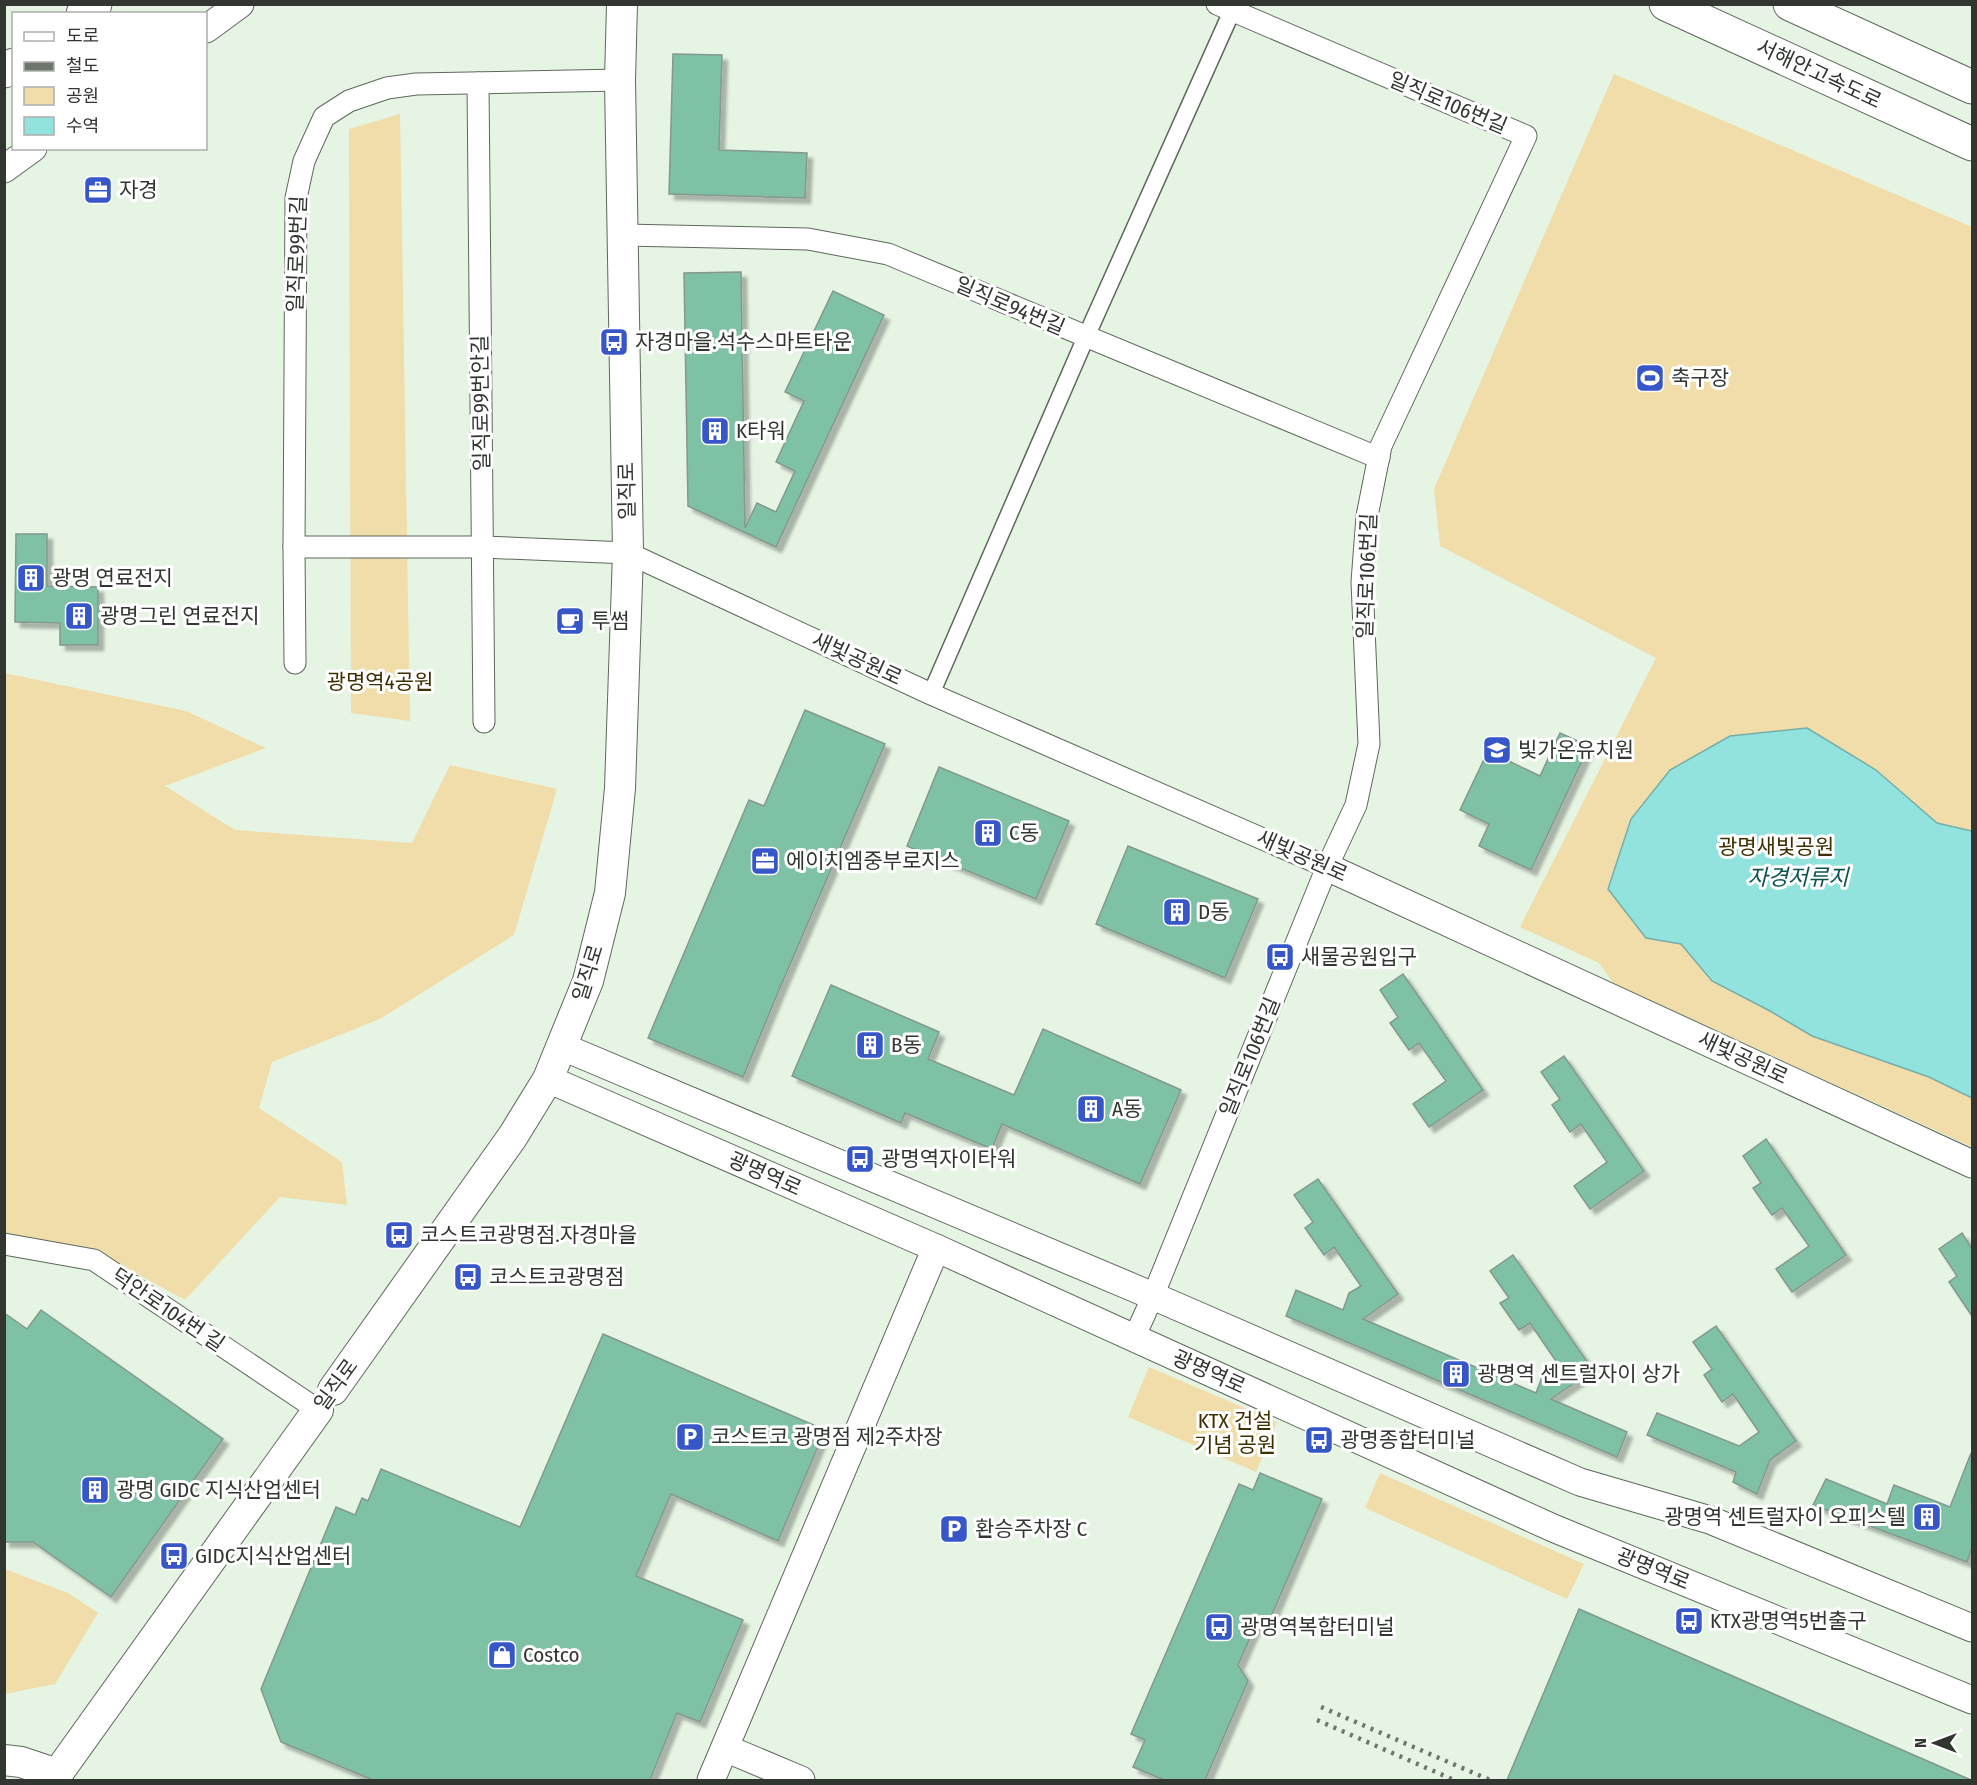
<svg xmlns="http://www.w3.org/2000/svg" width="1977" height="1785" viewBox="0 0 1977 1785" font-family="'Fira Sans Condensed','Noto Sans KR',sans-serif">
	<defs>
		<filter id="shadow"><feDropShadow dx="5.5" dy="5.5" stdDeviation="1.5" flood-color="#0004"/></filter>
	</defs>
	<rect width="100%" height="100%" fill="#e6f4e4"/>
	<g fill="#f0dda9">
		<path d="M1614,74L1972,227V1147L1613,983L1599,963L1520,927L1656,658L1440,546L1434,489Z"/>
		<path d="M400,114L410,721L351,713L349,129Z"/>
		<path d="M4,673L186,711L266,748L165,786L235,830L412,843L450,765L557,789L514,935L380,1019L272,1062L259,1108L342,1162L347,1205L280,1197L185,1300L97,1252L5,1243Z"/>
		<path d="M1149,1367L1277,1422L1256,1472L1128,1417Z"/>
		<path d="M1380,1473L1584,1564L1567,1599L1365,1508Z"/>
		<path d="M5,1569L68,1593L98,1613L55,1684L5,1694Z"/>
	</g>
	<path fill="#92e2de" stroke="#75aeaa" stroke-width="1.5" d="M1807,728L1876,770L1937,823L1972,831V1098L1929,1077L1812,1036L1770,1011L1712,981L1681,944L1646,938L1608,889L1631,819L1670,770L1730,736Z"/>
	<g fill="#7fc1a5" stroke="#84988f" stroke-width="1.5" filter="url(#shadow)">
		<path d="M673,54L722,55L719,150L807,153L805,198L669,194Z"/>
		<path d="M741,272L745,528L757,503L776,512L795,471L776,462L804,401L785,392L833,291L884,315L776,547L688,506L684,273Z"/>
		<path d="M16,534H47V586L98,587V645H60V623L15,622Z"/>
		<path d="M805,710L885,744L779,990L743,1077L648,1038L749,800L764,806Z"/>
		<path d="M1560,733L1589,746L1531,870L1479,846L1489,824L1460,810L1488,751L1540,776Z"/>
		<path d="M939,767L1069,821L1036,899L907,846Z"/>
		<path d="M1128,846L1258,899L1225,978L1096,924Z"/>
		<path d="M1403,974L1483,1090L1429,1127L1413,1104L1446,1081L1419,1043L1409,1050L1390,1023L1398,1017L1380,990Z"/>
		<path d="M831,985L939,1032L928,1059L1014,1095L1043,1029L1181,1090L1140,1184L1002,1124L992,1149L905,1113L901,1123L792,1076Z"/>
		<path d="M1564,1056L1644,1171L1590,1209L1574,1186L1607,1162L1581,1124L1570,1132L1552,1105L1560,1099L1541,1072Z"/>
		<path d="M1766,1139L1846,1255L1792,1292L1776,1269L1809,1246L1782,1208L1772,1215L1753,1188L1761,1183L1743,1156Z"/>
		<path d="M1318,1179L1398,1294L1363,1319L1536,1393L1545,1369L1556,1361L1530,1323L1519,1330L1500,1303L1509,1298L1490,1271L1513,1255L1593,1370L1551,1399L1627,1432L1617,1457L1286,1316L1296,1290L1343,1310L1349,1293L1361,1286L1334,1247L1324,1255L1305,1228L1313,1222L1294,1195Z"/>
		<path d="M1962,1233L1972,1249V1316L1949,1282L1957,1276L1939,1249Z"/>
		<path d="M41,1310L223,1439L111,1597L33,1542H4V1313L27,1329Z"/>
		<path d="M1716,1326L1796,1441L1770,1460L1757,1494L1733,1482L1736,1472L1647,1435L1657,1413L1739,1446L1759,1432L1733,1394L1722,1402L1704,1375L1712,1369L1693,1342Z"/>
		<path d="M603,1334L825,1430L778,1541L671,1494L636,1576L743,1620L700,1722L677,1713L650,1780H373L281,1742L261,1689L336,1507L355,1515L362,1498L368,1501L381,1469L520,1527Z"/>
		<path d="M1971,1453L1972,1547L1967,1562L1813,1505L1826,1479L1887,1504L1894,1485L1950,1507Z"/>
		<path d="M1260,1473L1322,1499L1267,1626L1255,1627L1238,1665L1248,1681L1205,1780H1164L1133,1767L1145,1740L1131,1734L1239,1484L1253,1490Z"/>
		<path d="M1579,1609L1971,1780H1507Z"/>
	</g>
	<g fill="none" stroke-linecap="round" stroke-linejoin="round">
		<g stroke="#5d695b" stroke-width="19">
			<path id="pedestrian" d="M931,694L1086,337L1232,11"/>
		</g>
		<g stroke="#5d695b" stroke-width="23">
			<g id="minor">
				<path d="M478,83L484,722"/>
				<path d="M624,235L808,239L888,254L1379,458"/>
				<path d="M294,547H483L628,553L931,694L1327,867"/>
				<path d="M295,663L294,547L296,198L304,161L324,117L349,101L387,88L416,84L620,80"/>
				<path d="M4,1244L94,1260L318,1410"/>
				<path d="M1134,1338L1153,1296L1327,867L1356,805L1369,744L1362,582L1367,516L1381,446L1526,136L1217,4"/>
			</g>
		</g>
		<g stroke="#5d695b" stroke-width="29">
			<g id="tertiary">
				<path d="M206,29L240,4"/>
				<path d="M4,169L33,148"/>
				<path d="M1327,867L1972,1164"/>
				<path d="M563,1047L1153,1296L1580,1482L1710,1520L1972,1628"/>
				<path d="M548,1079L936,1248L1553,1528L1972,1700"/>
				<path d="M725,1748L801,1780"/>
				<path d="M711,1780L936,1248"/>
			</g>
		</g>
		<g stroke="#5d695b" stroke-width="32">
			<g id="secondary">
				<path d="M333,1390L513,1136L548,1079L588,981L610,893L620,788L628,553L620,80L622,4"/>
				<path d="M4,1760L21,1762L57,1774"/>
				<path d="M53,1780L318,1410"/>
			</g>
		</g>
		<g stroke="#5d695b" stroke-width="35">
			<g id="motorway">
				<path d="M1666,4L1972,144"/>
				<path d="M1790,4L1972,87"/>
				<path d="M83,14L95,4"/>
				<path d="M4,71L14,65"/>
			</g>
		</g>
		<use href="#pedestrian" stroke="#fff" stroke-width="16"/>
		<use href="#minor" stroke="#fff" stroke-width="21"/>
		<use href="#tertiary" stroke="#fff" stroke-width="27"/>
		<use href="#secondary" stroke="#fff" stroke-width="30"/>
		<use href="#motorway" stroke="#fff" stroke-width="33"/>
		<g stroke="#6d756c" stroke-width="4.5" stroke-dasharray="3 6" stroke-linecap="butt">
			<path d="M1321,1707L1490,1780"/>
			<path d="M1317,1720L1454,1780"/>
		</g>
	</g>
	<defs>
		<g id="office-square" transform="scale(1.5)"><rect x="-9" y="-9" width="18" height="18" rx="4" fill="#3757c8" stroke="#fff"/><path d="M-6-3h4V-5.5h4V-3h4V5H-6ZM-1-4.5V-3h2v-1.5ZM-6 0V1H6V0Z" fill="#fff"/></g>
		<g id="bus-square" transform="scale(1.5)"><rect x="-9" y="-9" width="18" height="18" rx="4" fill="#3757c8" stroke="#fff"/><path d="M-5-6H5V4H4V6H2V4H-2V6H-4V4H-5ZM-3.5-4V0h7V-4ZM-3.5 1.2v1.5H-2V1.2ZM2 1.2v1.5H3.5V1.2Z" fill="#fff"/></g>
		<g id="stadium-square" transform="scale(1.5)"><rect x="-9" y="-9" width="18" height="18" rx="4" fill="#3757c8" stroke="#fff"/><path d="M0-5a6.5 5 0 1 0 0 10a6.5 5 0 1 0 0-10ZM-3.5-1.8h7v3.6h-7Z" fill="#fff"/></g>
		<g id="building-square" transform="scale(1.5)"><rect x="-9" y="-9" width="18" height="18" rx="4" fill="#3757c8" stroke="#fff"/><path d="M-4-6H4V6H1V3H-1V6H-4ZM-2.5-4.3h1.7v1.8h-1.7ZM.8-4.3h1.7v1.8H.8ZM-2.5-1h1.7V.8h-1.7ZM.8-1h1.7V.8H.8Z" fill="#fff"/></g>
		<g id="cafe-square" transform="scale(1.5)"><rect x="-9" y="-9" width="18" height="18" rx="4" fill="#3757c8" stroke="#fff"/><path d="M-5.5-4.5H6V0H3Q3 3.5 0 3.5H-2.5Q-5.5 3.5-5.5 0ZM3-3.2v2h1.7v-2ZM-6 4.5H4V6H-6Z" fill="#fff"/></g>
		<g id="school-square" transform="scale(1.5)"><rect x="-9" y="-9" width="18" height="18" rx="4" fill="#3757c8" stroke="#fff"/><path d="M0-5L7-2L0 1L-7-2ZM-4 1L0 2.5L4 1V4Q0 6-4 4Z" fill="#fff"/></g>
		<g id="parking-square" transform="scale(1.5)"><rect x="-9" y="-9" width="18" height="18" rx="4" fill="#3757c8" stroke="#fff"/><path d="M-3.5-5.5H1a3.5 3.5 0 0 1 0 7H-1V5.5H-3.5ZM-1-3.4V-.6H.8a1.4 1.4 0 0 0 0-2.8Z" fill="#fff"/></g>
		<g id="shop-square" transform="scale(1.5)"><rect x="-9" y="-9" width="18" height="18" rx="4" fill="#3757c8" stroke="#fff"/><path d="M-5-2.5h2.3a2.7 3.5 0 0 1 5.4 0H5L5.5 6h-11ZM-1.5-2.5h3a1.5 2.3 0 0 0-3 0Z" fill="#fff"/></g>
	</defs>
	<g fill-rule="evenodd">
		<use href="#office-square" x="98" y="190"/>
		<use href="#bus-square" x="614" y="342"/>
		<use href="#stadium-square" x="1650" y="378"/>
		<use href="#building-square" x="715" y="431"/>
		<use href="#building-square" x="31" y="578"/>
		<use href="#building-square" x="79" y="616"/>
		<use href="#cafe-square" x="570" y="621"/>
		<use href="#school-square" x="1497" y="750"/>
		<use href="#building-square" x="988" y="833"/>
		<use href="#office-square" x="765" y="861"/>
		<use href="#building-square" x="1177" y="912"/>
		<use href="#bus-square" x="1280" y="957"/>
		<use href="#building-square" x="870" y="1045"/>
		<use href="#building-square" x="1091" y="1109"/>
		<use href="#bus-square" x="860" y="1159"/>
		<use href="#bus-square" x="399" y="1235"/>
		<use href="#bus-square" x="468" y="1277"/>
		<use href="#building-square" x="1456" y="1374"/>
		<use href="#parking-square" x="690" y="1437"/>
		<use href="#bus-square" x="1319" y="1440"/>
		<use href="#building-square" x="95" y="1490"/>
		<use href="#building-square" x="1927" y="1517"/>
		<use href="#parking-square" x="954" y="1529"/>
		<use href="#bus-square" x="174" y="1556"/>
		<use href="#bus-square" x="1689" y="1621"/>
		<use href="#bus-square" x="1219" y="1627"/>
		<use href="#shop-square" x="502" y="1655"/>
	</g>
	<g text-anchor="middle" dominant-baseline="central" stroke-width="6" stroke-linejoin="round" paint-order="stroke">
		<g font-size="21" fill="#313630" stroke="#fff">
			<text transform="translate(1819 74) rotate(25)">서해안고속도로</text>
			<text transform="translate(1448 103) rotate(23)">일직로106번길</text>
			<text transform="translate(297 254) rotate(-88)">일직로99번길</text>
			<text transform="translate(1010 306) rotate(23)">일직로94번길</text>
			<text transform="translate(481 403) rotate(-91)">일직로99번안길</text>
			<text transform="translate(627 491) rotate(-91)">일직로</text>
			<text transform="translate(1367 576) rotate(-88)">일직로106번길</text>
			<text transform="translate(857 659) rotate(25)">새빛공원로</text>
			<text transform="translate(1302 856) rotate(24)">새빛공원로</text>
			<text transform="translate(588 973) rotate(-73)">일직로</text>
			<text transform="translate(1250 1057) rotate(-68)">일직로106번길</text>
			<text transform="translate(1743 1058) rotate(25)">새빛공원로</text>
			<text transform="translate(765 1174) rotate(24)">광명역로</text>
			<text transform="translate(168 1310) rotate(34)">덕안로104번 길</text>
			<text transform="translate(1209 1372) rotate(24)">광명역로</text>
			<text transform="translate(336 1385) rotate(-54)">일직로</text>
			<text transform="translate(1653 1569) rotate(22)">광명역로</text>
		</g>
		<g font-size="21" fill="#313630" stroke="#fff" text-anchor="start">
			<text x="119" y="190">자경</text>
			<text x="635" y="342">자경마을.석수스마트타운</text>
			<text x="1671" y="378">축구장</text>
			<text x="736" y="431">K타워</text>
			<text x="52" y="578">광명 연료전지</text>
			<text x="100" y="616">광명그린 연료전지</text>
			<text x="591" y="621">투썸</text>
			<text x="1518" y="750">빛가온유치원</text>
			<text x="1009" y="833">C동</text>
			<text x="786" y="861">에이치엠중부로지스</text>
			<text x="1198" y="912">D동</text>
			<text x="1301" y="957">새물공원입구</text>
			<text x="891" y="1045">B동</text>
			<text x="1112" y="1109">A동</text>
			<text x="881" y="1159">광명역자이타워</text>
			<text x="420" y="1235">코스트코광명점.자경마을</text>
			<text x="489" y="1277">코스트코광명점</text>
			<text x="1477" y="1374">광명역 센트럴자이 상가</text>
			<text x="711" y="1437">코스트코 광명점 제2주차장</text>
			<text x="1340" y="1440">광명종합터미널</text>
			<text x="116" y="1490">광명 GIDC 지식산업센터</text>
			<text x="1906" y="1517" text-anchor="end">광명역 센트럴자이 오피스텔</text>
			<text x="975" y="1529">환승주차장 C</text>
			<text x="195" y="1556">GIDC지식산업센터</text>
			<text x="1710" y="1621">KTX광명역5번출구</text>
			<text x="1240" y="1627">광명역복합터미널</text>
			<text x="523" y="1655">Costco</text>
		</g>
		<g font-size="21" fill="#3e2f00" stroke="#fff">
			<text x="380" y="682">광명역4공원</text>
			<text x="1776" y="847">광명새빛공원</text>
			<text x="1235" y="1421">KTX 건설<tspan x="1235" dy="24">기념 공원</tspan></text>
		</g>
		<g font-size="22" font-style="italic" fill="#0d5451" stroke="#fff">
			<text x="1798" y="877">자경저류지</text>
		</g>
	</g>
	<rect width="1977" height="1785" fill="none" stroke="#313630" stroke-width="12"/>
	<rect x="12" y="12" width="195" height="138" fill="#ffffff" stroke="#adafac" stroke-width="1.5"/>
	<rect x="24" y="32" width="30" height="9" fill="#ffffff" stroke="#adafac" stroke-width="1.5"/>
	<text x="66" y="42" font-size="18" fill="#313630">도로</text>
	<rect x="24" y="62" width="30" height="9" fill="#6d756c" stroke="#adafac" stroke-width="1.5"/>
	<text x="66" y="72" font-size="18" fill="#313630">철도</text>
	<rect x="24" y="87" width="30" height="18" fill="#f0dda9" stroke="#adafac" stroke-width="1.5"/>
	<text x="66" y="102" font-size="18" fill="#313630">공원</text>
	<rect x="24" y="117" width="30" height="18" fill="#92e2de" stroke="#adafac" stroke-width="1.5"/>
	<text x="66" y="132" font-size="18" fill="#313630">수역</text>
	<g transform="translate(1935 1743) rotate(270)" stroke="#ffffff" stroke-width="4.5" paint-order="stroke">
	<path d="M0-4.5L10 22L0 15L-10 22Z" fill="#313630"/>
	<text y="-9" font-size="16" font-weight="bold" text-anchor="middle" fill="#313630">N</text>
	</g>
</svg>
